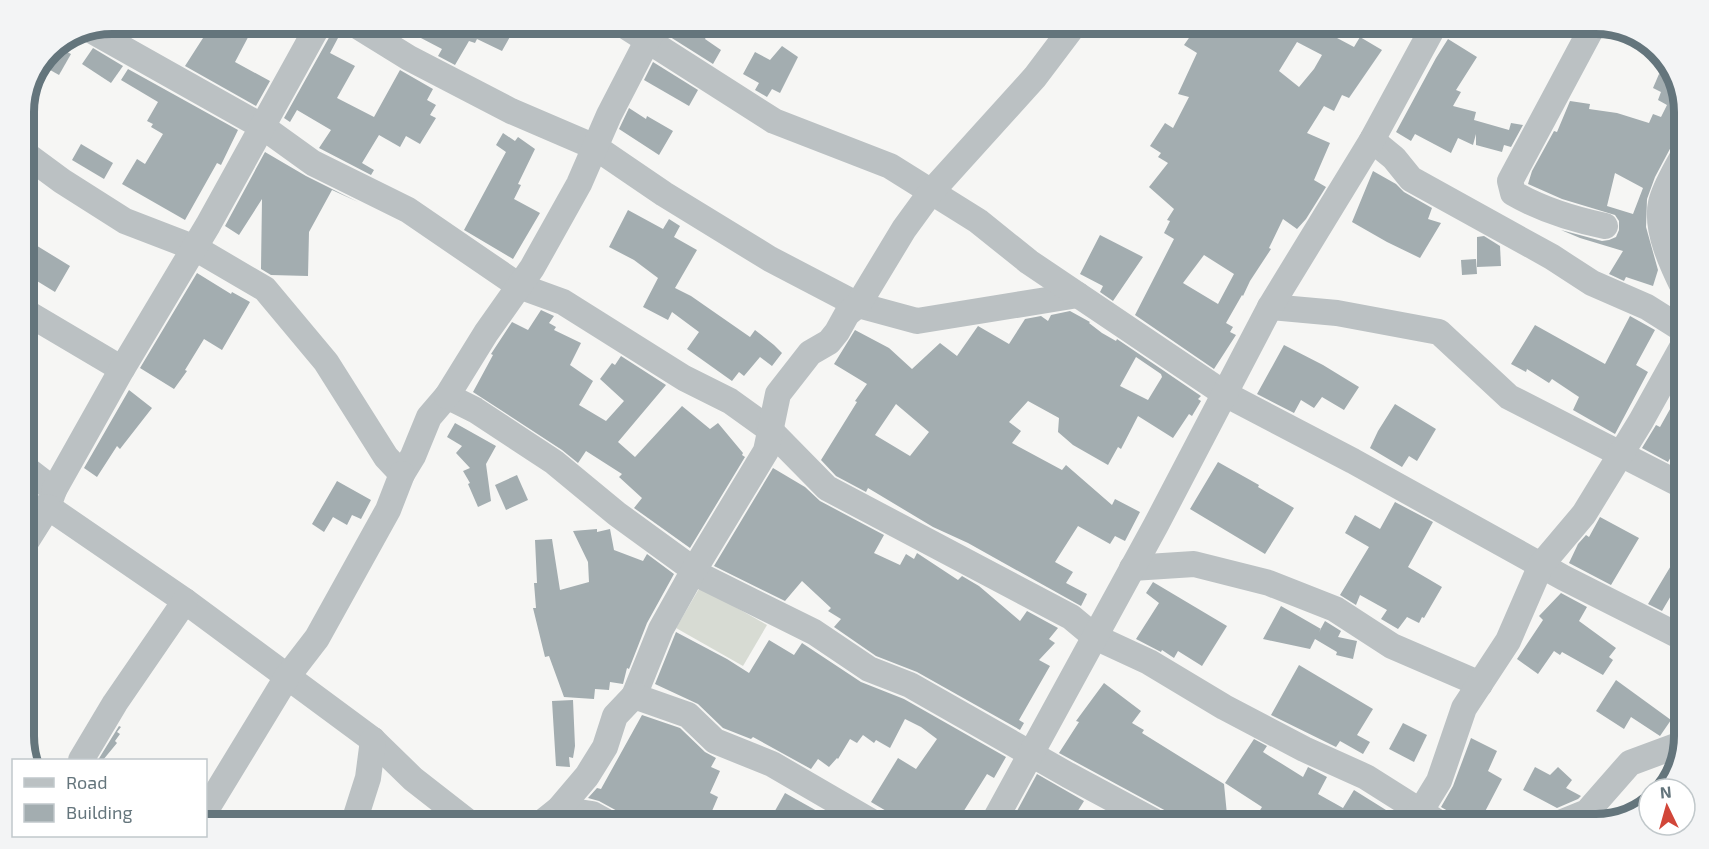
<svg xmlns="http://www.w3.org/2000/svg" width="1709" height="849" viewBox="0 0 1709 849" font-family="'Exo 2',sans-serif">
	<rect width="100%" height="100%" fill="#f6f6f4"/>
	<path fill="#d7dbd3" d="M700,587L767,625L743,666L676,628Z"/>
	<g fill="#a3adb0" fill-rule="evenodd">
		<path d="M212,24H255L235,62L270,81L256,106L185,66Z"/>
		<path d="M425,24H487L511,35L502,51L477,39L475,43L469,41L455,65L438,56L442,49L419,37Z"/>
		<path d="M670,24H713L705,39L721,50L713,64L667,35Z"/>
		<path d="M1197,24H1326L1322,30L1354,47L1360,37L1382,50L1349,98L1342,95L1334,111L1324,106L1307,133L1330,143L1314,180L1326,187L1306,219L1297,229L1283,219L1269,248L1271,249L1250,281L1243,296L1242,295L1226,323L1233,327L1230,332L1236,335L1214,369L1135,315L1174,239L1164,233L1170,221L1167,220L1174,209L1149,187L1168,163L1158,157L1161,153L1150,146L1165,123L1173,128L1189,97L1178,94L1197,53L1184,45L1191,35L1189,33ZM1297,42L1322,55L1314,69L1299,87L1279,71ZM1204,255L1234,274L1218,304L1183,283Z"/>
		<path d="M331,34L338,38L330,53L355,66L337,98L374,117L400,70L433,89L427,100L436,105L430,115L436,118L420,144L406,136L400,147L379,135L362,163L374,170L371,175L319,148L331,130L297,110L290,122L284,118Z"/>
		<path d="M1448,39L1477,57L1456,90L1461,92L1453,106L1476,112L1474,120L1509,130L1511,123L1523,125L1511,147L1504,145L1502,152L1476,145V134L1473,145L1458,138L1451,153L1415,134L1411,141L1396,132L1436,58Z"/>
		<path d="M782,46L798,57L780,93L772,89L767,97L755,90L759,83L743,74L755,52L770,60Z"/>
		<path d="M57,47L71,54L59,75L43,66L50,50Z"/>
		<path d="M93,48L123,66L111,83L82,64Z"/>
		<path d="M653,62L698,90L689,106L644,80Z"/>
		<path d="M128,69L238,130L221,165L217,163L185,220L122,184L137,159L145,164L163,134L151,127L153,124L147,121L158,102L121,80Z"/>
		<path d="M1659,74L1676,81L1683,102L1674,122L1685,128V137L1677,139L1672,145L1655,177L1647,199L1646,227L1658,270L1653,286L1626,277L1624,281L1609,274L1623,251L1580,238L1561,230L1602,241L1609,240L1616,237L1619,230V221L1615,215L1562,199L1528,184L1532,171L1554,131L1557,132L1570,101L1590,104L1589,109L1617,113L1649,123L1653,114L1661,117L1667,105L1658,100L1661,92L1653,88ZM1615,173L1643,188L1633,214L1607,206Z"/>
		<path d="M629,108L646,119L647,116L673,131L659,155L619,129Z"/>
		<path d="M503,133L515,141L518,137L535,149L518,184L521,185L514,199L540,213L513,259L464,230L506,152L496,145Z"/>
		<path d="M81,144L113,163L104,179L72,160Z"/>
		<path d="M265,152L306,176L358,202L332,190L309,232L308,276L271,275L261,269L262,199L239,235L225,226Z"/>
		<path d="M1373,171L1396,184L1404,192L1432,208L1428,219L1441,223L1420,258L1387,242L1352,222Z"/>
		<path d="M1685,204V241L1679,239L1675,218Z"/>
		<path d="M628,210L663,229L669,219L680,226L674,237L697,250L675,288L691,296L750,337L755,330L774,345L782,353L772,366L760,357L744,376L739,372L732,381L687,349L699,332L672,312L668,320L643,307L658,278L634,260L609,247Z"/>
		<path d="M1100,235L1143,257L1113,301L1100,292L1103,286L1080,274Z"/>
		<path d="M1484,236L1500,246L1501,266L1477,267V237Z"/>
		<path d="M34,244L70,266L55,292L37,281L27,297L24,296V261Z"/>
		<path d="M1476,259L1477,274L1462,275L1461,260Z"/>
		<path d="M197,273L231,294L232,292L250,302L222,350L204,339L185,370L187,371L174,389L140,368Z"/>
		<path d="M541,310L554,316L549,323L556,327L554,330L581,343L570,365L593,381L579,405L606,421L624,401L600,379L612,363L615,365L621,356L666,385L618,442L635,457L682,406L710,429L718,423L743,453L742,455L745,457L690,548L634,508L642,498L619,477L622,474L586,451L578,463L562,450L473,392L493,355L491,354L512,322L528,330Z"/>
		<path d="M1070,311L1090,322L1089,323L1102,333L1116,341L1117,339L1201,396L1198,399L1201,401L1192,416L1189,414L1173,438L1138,416L1121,449L1118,447L1108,465L1073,445L1058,432L1059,418L1028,401L1009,422L1021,431L1012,443L1062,470L1066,465L1112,505L1115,499L1140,512L1125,541L1115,536L1110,544L1078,526L1055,562L1073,572L1066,583L1087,594L1081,606L968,543L933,527L868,488L866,492L836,476L821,460L857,402L855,401L867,384L834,364L855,330L889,348L912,369L940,343L957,356L978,326L1009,344L1025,319L1041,316L1048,321L1051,315ZM1136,357L1161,374L1162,377L1148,400L1120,386ZM896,404L929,432L910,456L875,435Z"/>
		<path d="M1630,316L1655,330L1636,365L1648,372L1615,434L1573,410L1579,397L1552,379L1549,383L1527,369L1526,372L1511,364L1535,325L1605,364Z"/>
		<path d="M1284,345L1323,365L1359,387L1344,410L1322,397L1314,408L1301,400L1294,413L1257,394Z"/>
		<path d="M129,390L152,408L120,449L117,446L97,477L84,468Z"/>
		<path d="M1674,402L1685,408V462L1672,455L1668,462L1642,448L1656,425L1660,427Z"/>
		<path d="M1395,404L1436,429L1417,461L1409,456L1402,467L1370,448L1378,431Z"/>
		<path d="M455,423L496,446L486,464L491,501L478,507L468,484L470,483L463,471L470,468L456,453L462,446L447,437Z"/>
		<path d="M1218,462L1259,485L1258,487L1294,508L1265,554L1190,509Z"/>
		<path d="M773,468L805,487L820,501L884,535L874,553L900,565L906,554L914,559L917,553L958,580L962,576L979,586L1020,621L1027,611L1058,628L1049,639L1055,643L1039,660L1050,666L1019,720L1024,723L1020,730L917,672L876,656L834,627L841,619L828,611L831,608L802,581L785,601L714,566Z"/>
		<path d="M517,475L528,500L506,510L495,485Z"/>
		<path d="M337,481L371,500L361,519L352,515L347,525L333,517L324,532L312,524Z"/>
		<path d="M1395,502L1433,522L1408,567L1442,587L1424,618L1422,617L1419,623L1407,617L1398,629L1381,619L1387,610L1360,595L1356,605L1340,595L1369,547L1345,533L1355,515L1380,529Z"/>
		<path d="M1600,517L1639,538L1611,585L1569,563L1578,544L1586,535L1589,537Z"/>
		<path d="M597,529V532L610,529L614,550L643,561L647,554L674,574L647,623L629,669L627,668L623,684L610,682L609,690L595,689L594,699L564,697L549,656L545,657L533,608H536L534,583H537L535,540L552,539L560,590L589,582L588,562L573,531Z"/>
		<path d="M1675,559L1685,565V602L1672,594L1662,611L1648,604Z"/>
		<path d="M1153,582L1227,626L1202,666L1178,651L1174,658L1162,650L1161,652L1136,639L1159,603L1146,593Z"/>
		<path d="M1561,593L1587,607L1579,621L1616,648L1609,657L1613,660L1603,675L1562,652L1560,655L1554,651L1538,674L1517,659L1543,620L1539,616Z"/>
		<path d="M1281,606L1321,629L1319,632L1325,621L1341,631L1338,637L1357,641L1353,659L1336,655L1337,652L1315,639L1310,649L1263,639Z"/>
		<path d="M676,632L727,659L749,673L769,640L794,655L802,643L861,682L904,699L1006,757L994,778L987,774L955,825H910L871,802L898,758L916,769L937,739L921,727L905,719L890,748L876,740L874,743L863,735L857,743L850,739L838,759L837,758L829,767L818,759L811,769L753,737L751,739L723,728L698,704L655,684Z"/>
		<path d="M1299,665L1373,709L1357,735L1370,742L1363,754L1340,741L1336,747L1271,715Z"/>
		<path d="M1616,680L1671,720L1660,736L1631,717L1624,729L1596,711Z"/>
		<path d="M1104,683L1141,711L1132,723L1144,730L1142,733L1224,784L1228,825H1184L1168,812L1059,753L1079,722L1076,721Z"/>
		<path d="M573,700L575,746L573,758L569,757L570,767L556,766L552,701Z"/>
		<path d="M642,715L680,728L705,752L716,758L711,767L720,771L710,793L718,797L712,811L739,825H627L625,818L619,812L599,801L588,798L597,788L601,789Z"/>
		<path d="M1403,723L1427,735L1414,762L1389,749Z"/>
		<path d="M119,726L121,727L117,732L120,734L115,741L117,743L103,760H98Z"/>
		<path d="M1471,738L1497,751L1488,771L1502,779L1478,825H1472L1441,807L1453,786Z"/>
		<path d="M1254,739L1267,746L1263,752L1303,777L1308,767L1327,777L1318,794L1343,808L1354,790L1386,810L1376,825H1251L1262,807L1225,783Z"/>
		<path d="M1535,767L1550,775L1558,767L1572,780L1566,788L1581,796L1578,799L1557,808L1523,790Z"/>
		<path d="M1037,774L1084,801L1069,825H1019L1012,820Z"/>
		<path d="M785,793L842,825H767Z"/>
	</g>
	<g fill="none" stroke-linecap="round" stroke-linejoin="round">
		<g stroke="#bbc1c3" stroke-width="26">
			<path d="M354,24L409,58L511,111L595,147L664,194L770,259L858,305L917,321L1078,295"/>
			<path d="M622,24L774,121L890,166L978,221L1029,262L1225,394L1353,461L1564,578L1685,639"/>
			<path d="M1594,24L1510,181L1513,193C1542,210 1572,219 1605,226"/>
			<path d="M94,32L263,127L313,163L408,210L519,286L563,302L684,378L730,401L769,429L827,488L1071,617L1095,637L1149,662L1224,707L1304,749L1366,777L1442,825"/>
			<path d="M1372,140L1394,158L1411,179L1552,257L1592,283L1647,307L1685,331"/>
			<path d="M1685,152C1677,168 1665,186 1661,203C1655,230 1673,267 1685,291"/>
			<path d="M24,153L62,181L125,221L195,248L265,289L326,362L386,457L402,474L413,456L429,417L447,396L475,410L554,462L617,514L705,578L814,632L869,669L910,685L1068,775L1161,825"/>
			<path d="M1270,307L1337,313L1439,332L1509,397L1685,487"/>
			<path d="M24,311L122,369"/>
			<path d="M447,396L486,333L532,268L579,184L609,115L655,26"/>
			<path d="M24,467L54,490L48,507L185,601L373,740L413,779L472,825"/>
			<path d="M54,490L122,369L208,225L319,24"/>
			<path d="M24,545L48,507"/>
			<path d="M1132,568L1194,564L1269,583L1335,609L1392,646L1480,684"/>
			<path d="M634,696L661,629L694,570L766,451L778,394L810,353L829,342L837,332L847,314L858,305L904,229L931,192L1035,77L1075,24"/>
			<path d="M81,760L115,703L185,601"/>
			<path d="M559,809L592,814L612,825"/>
			<path d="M206,810L287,677L317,638L388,510L402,474"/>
			<path d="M353,825L368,778L373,740"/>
			<path d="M539,825L559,809L587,776L605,747L615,716L634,696L688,715L715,741L772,764L877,825"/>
			<path d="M992,825L1156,525L1270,307L1372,140L1435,24"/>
			<path d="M1412,825L1439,781L1464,708L1508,641L1541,565L1584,514L1641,421L1685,342"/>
			<path d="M1555,825L1587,812L1630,763L1684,743"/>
		</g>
	</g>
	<path d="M0 0H1709V849H0ZM112 34H1596A78 78 0 0 1 1674 112V736A78 78 0 0 1 1596 814H112A78 78 0 0 1 34 736V112A78 78 0 0 1 112 34Z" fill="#f3f4f5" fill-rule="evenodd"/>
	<path fill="none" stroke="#64757c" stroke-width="8" d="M112 34H1596A78 78 0 0 1 1674 112V736A78 78 0 0 1 1596 814H112A78 78 0 0 1 34 736V112A78 78 0 0 1 112 34Z"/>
	<rect x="12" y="759" width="195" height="78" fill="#ffffff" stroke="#c1c8cb" stroke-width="1.5"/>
	<rect x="24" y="778" width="30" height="9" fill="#bbc1c3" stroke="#c1c8cb" stroke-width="1.5"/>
	<text x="66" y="789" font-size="18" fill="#64757c">Road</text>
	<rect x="24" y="804" width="30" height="18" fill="#a3adb0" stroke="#c1c8cb" stroke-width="1.5"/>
	<text x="66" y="819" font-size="18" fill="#64757c">Building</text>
	<g transform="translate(1667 807) rotate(355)"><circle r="28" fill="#ffffff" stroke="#c1c8cb" stroke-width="1.5"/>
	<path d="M0-4.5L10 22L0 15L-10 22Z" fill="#d14639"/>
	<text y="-9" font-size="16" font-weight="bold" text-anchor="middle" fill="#64757c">N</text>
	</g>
</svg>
